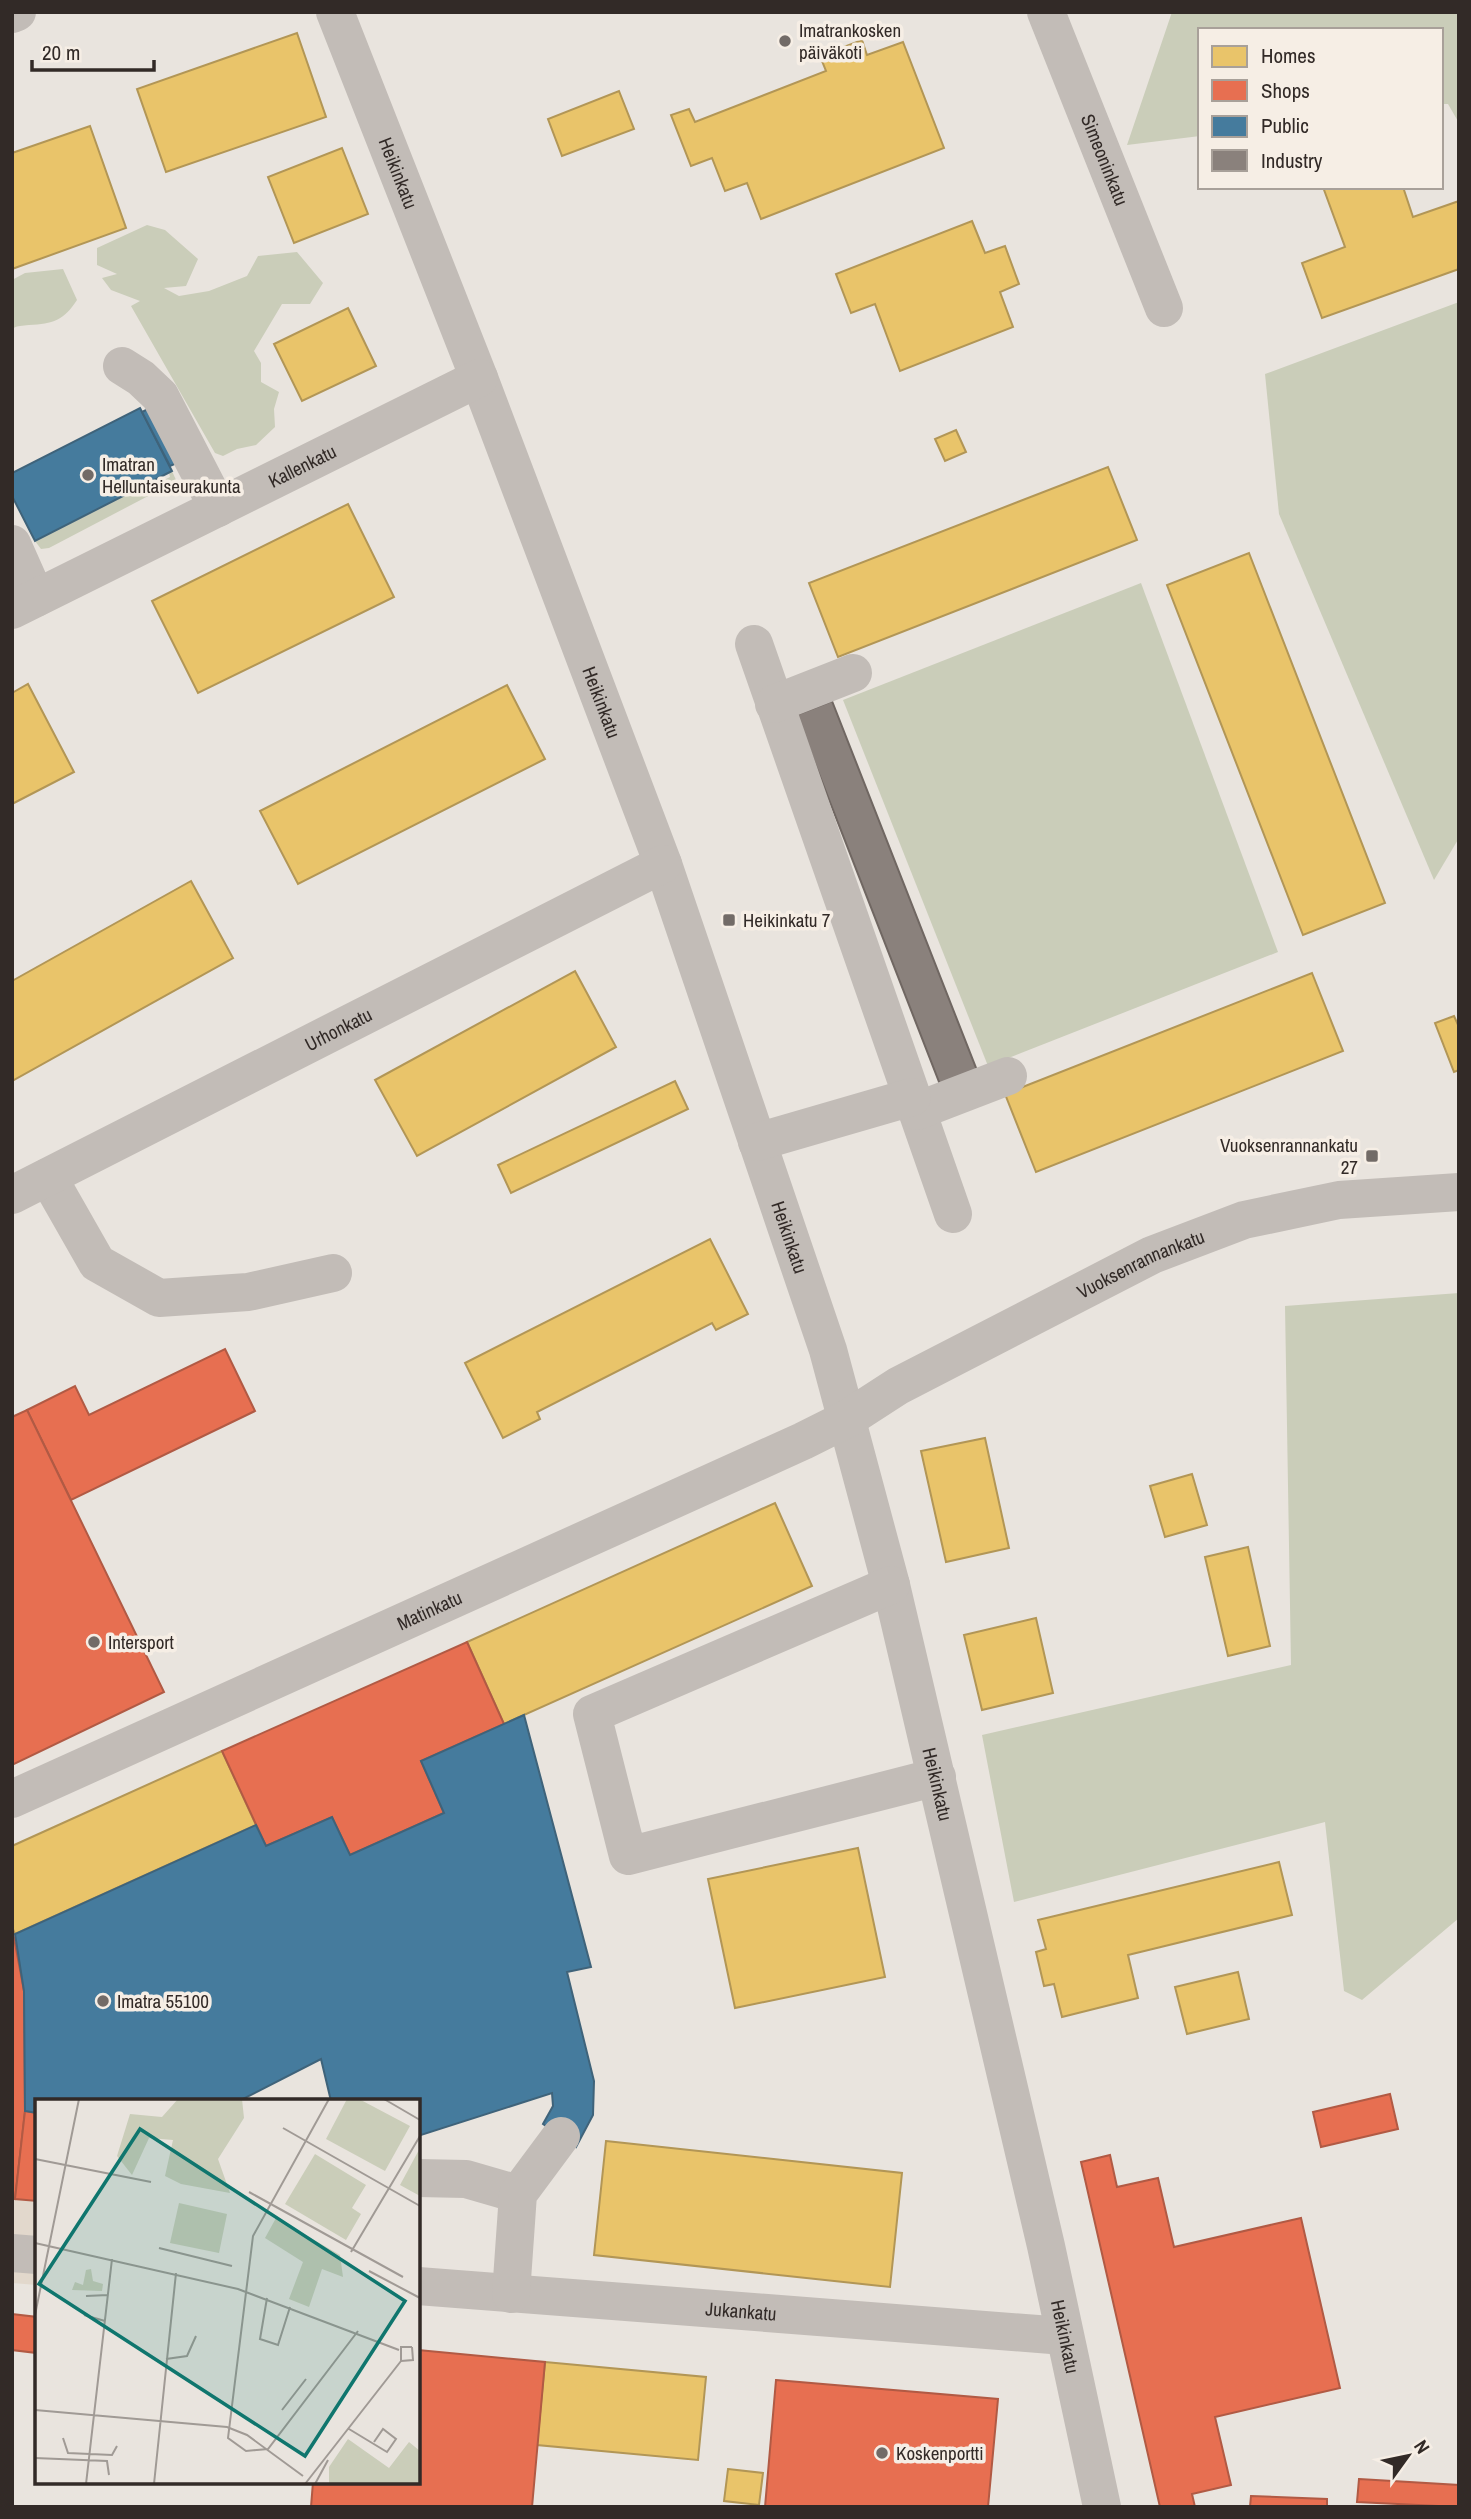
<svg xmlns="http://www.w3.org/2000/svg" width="1471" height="2519" viewBox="0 0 1471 2519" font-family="'Archivo Narrow',sans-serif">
	<rect width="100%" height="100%" fill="#e9e4de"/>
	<g fill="#cacdb9">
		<path d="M1172,12H1459V123L1448,104H1441V30H1200V136L1127,145Z"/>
		<path d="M147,225L165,230L198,259L186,286L164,288L179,296L209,291L247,276L258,256L297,252L323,283L310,304H282L254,351L261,363V382L279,392L274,409L275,427L256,445L237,449L223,456L215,453L131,306L140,301L111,290L102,278L117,274L97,265V248Z"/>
		<path d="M63,269L77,300C64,320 53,324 29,325C22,326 18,325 12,329V280L25,273Z"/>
		<path d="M1459,302V838L1434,880L1279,514L1265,374Z"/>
		<path d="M172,471L176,480L173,483L49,548L41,549L35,541L162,477L164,480L170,477L169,473Z"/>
		<path d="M1141,583L1278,952L988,1066L843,700Z"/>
		<path d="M1459,1293V1918L1362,2000L1344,1991L1325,1822L1014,1902L982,1735L1291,1665L1285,1306Z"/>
	</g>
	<path fill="#e2d8cc" d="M12,2198L37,2201V2285L12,2283Z"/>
	<g fill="#e9c46a" stroke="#b29656" stroke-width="2">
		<path d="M297,33L326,117L166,172L137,89Z"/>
		<path d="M862,40L867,55L903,42L944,148L761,219L747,183L725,191L712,158L691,166L671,115L689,109L695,122L826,71L820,56Z"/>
		<path d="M619,91L634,129L562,156L548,119Z"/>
		<path d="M90,126L126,228L12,269V153Z"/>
		<path d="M342,148L368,214L294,243L268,177Z"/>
		<path d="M1323,187H1403L1413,217L1459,201V269L1322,318L1302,263L1345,247Z"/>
		<path d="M972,221L985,253L1005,246L1019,284L1000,292L1013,327L900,371L875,304L851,313L836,274Z"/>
		<path d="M348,308L376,366L302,401L274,344Z"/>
		<path d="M956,430L966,452L945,461L935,439Z"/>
		<path d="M1108,467L1137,540L838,657L809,583Z"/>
		<path d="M348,504L394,597L198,693L152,601Z"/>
		<path d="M1249,553L1385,903L1303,935L1167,585Z"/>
		<path d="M28,684L74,772L12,804V693Z"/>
		<path d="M507,685L545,759L298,884L260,811Z"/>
		<path d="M191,881L233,958L12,1081V981Z"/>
		<path d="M575,971L616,1047L417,1156L375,1080Z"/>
		<path d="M1312,973L1343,1051L1036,1172L1005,1094Z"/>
		<path d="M1454,1016L1459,1027V1070L1454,1072L1435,1023Z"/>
		<path d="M675,1081L688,1109L511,1193L498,1165Z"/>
		<path d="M710,1239L748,1314L716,1330L712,1323L537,1412L540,1419L503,1438L465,1363Z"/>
		<path d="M985,1438L1009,1548L946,1562L921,1451Z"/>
		<path d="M1192,1474L1207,1525L1165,1537L1150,1486Z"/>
		<path d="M775,1503L812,1586L504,1724L467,1642Z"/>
		<path d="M1248,1547L1270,1646L1228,1656L1205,1557Z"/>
		<path d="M1036,1618L1053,1693L982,1710L964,1635Z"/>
		<path d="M222,1751L256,1825L15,1934L12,1927V1846Z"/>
		<path d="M858,1848L885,1977L735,2008L708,1879Z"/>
		<path d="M1279,1862L1292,1915L1128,1955L1138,1998L1062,2017L1054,1984L1044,1986L1036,1952L1046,1949L1038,1920Z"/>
		<path d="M1238,1972L1249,2019L1187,2034L1175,1987Z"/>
		<path d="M606,2141L902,2173L890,2287L594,2255Z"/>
		<path d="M545,2362L706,2377L698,2460L537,2445Z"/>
		<path d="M728,2469L763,2473L759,2505L724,2501Z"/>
	</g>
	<g fill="#e76f51" stroke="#b15a44" stroke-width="2">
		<path d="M225,1349L255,1411L71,1500L27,1410L75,1386L89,1415Z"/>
		<path d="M27,1410L164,1692L12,1765V1417Z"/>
		<path d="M467,1642L504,1724L421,1761L444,1813L350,1855L332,1817L266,1846L222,1751Z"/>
		<path d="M12,1927L24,1991L25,2111L15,2199L12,2198Z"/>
		<path d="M1390,2094L1398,2129L1321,2147L1313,2112Z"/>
		<path d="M25,2111L37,2113V2201L15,2199Z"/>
		<path d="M1110,2155L1117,2187L1158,2178L1174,2247L1301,2218L1340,2388L1215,2417L1231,2485L1192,2494L1195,2507H1160L1081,2162Z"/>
		<path d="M12,2314L37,2317V2353L12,2350Z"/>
		<path d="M418,2350L545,2362L532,2507H311L313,2482H418Z"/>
		<path d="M776,2380L998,2399L988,2507H765Z"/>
		<path d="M1359,2479L1459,2485V2507L1357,2502Z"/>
		<path d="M1251,2496L1327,2499V2507H1250Z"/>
	</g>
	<g fill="#457b9d" stroke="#3f637a" stroke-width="2">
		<path d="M140,408L172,471L35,541L12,496V473Z"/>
		<path d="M150,408L177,463L170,466L142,412Z"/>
		<path d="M524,1715L591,1967L567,1972L594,2081L593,2115L576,2147L543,2124L553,2106L552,2093L418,2136V2101H331L321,2059L239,2101H37V2113L25,2111L24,1991L15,1934L256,1825L266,1846L332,1817L350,1855L444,1813L421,1761Z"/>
	</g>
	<path fill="#8a817c" stroke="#706762" stroke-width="2" d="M832,701L978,1073L941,1087L796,715Z"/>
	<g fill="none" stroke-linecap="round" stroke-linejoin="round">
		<g stroke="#c2bcb7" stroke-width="38">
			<path id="s1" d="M335,12L479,378L663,864L828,1350L891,1585L1046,2246L1102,2507"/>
			<path id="s2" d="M1046,12L1164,308"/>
			<path d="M12,14L17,12"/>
			<path d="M122,366L141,378L160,396L218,508"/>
			<path d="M12,544L36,598"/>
			<path id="s3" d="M12,610L479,378"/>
			<path d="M754,644L953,1214"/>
			<path d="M774,704L853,673"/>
			<path d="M917,1111L1008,1076"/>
			<path d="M757,1142L912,1097"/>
			<path d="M48,1177L97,1263L159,1298L248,1292L333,1273"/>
			<path id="s4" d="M12,1195L663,864"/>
			<path d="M891,1585L592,1714L628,1856L937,1777"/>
			<path id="s5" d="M12,1799L803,1441L847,1419L898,1386L1152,1255L1244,1220L1339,1200L1459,1192"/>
			<path d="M418,2178L466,2179L518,2194"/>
			<path d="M12,2253L37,2255"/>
			<path id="s6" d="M418,2286L1064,2336"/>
			<path d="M511,2294L518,2194L561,2136"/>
		</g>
	</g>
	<g fill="#726b67" stroke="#f6eee5" stroke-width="2.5">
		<circle cx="785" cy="41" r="7"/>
		<circle cx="88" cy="475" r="7"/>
		<rect x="722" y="913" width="14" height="14" rx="3.5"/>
		<rect x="1365" y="1149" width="14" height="14" rx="3.5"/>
		<circle cx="94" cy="1642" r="7"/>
		<circle cx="103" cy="2001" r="7"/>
		<circle cx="882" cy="2453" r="7"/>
	</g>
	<g text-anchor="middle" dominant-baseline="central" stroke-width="7" stroke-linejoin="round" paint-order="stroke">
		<g font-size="19" fill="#322a27" stroke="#f6eee5" text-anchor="start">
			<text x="799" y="30">Imatrankosken<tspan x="799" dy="22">päiväkoti</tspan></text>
			<text x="102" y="464">Imatran<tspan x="102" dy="22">Helluntaiseurakunta</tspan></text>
			<text x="743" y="920">Heikinkatu 7</text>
			<text x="1358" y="1145" text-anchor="end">Vuoksenrannankatu<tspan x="1358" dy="22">27</tspan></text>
			<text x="108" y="1642">Intersport</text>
			<text x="117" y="2001">Imatra 55100</text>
			<text x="896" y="2453">Koskenportti</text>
		</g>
		<g font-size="19" fill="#322a27" stroke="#f6eee5">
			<text stroke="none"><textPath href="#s2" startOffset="159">Simeoninkatu</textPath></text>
			<text stroke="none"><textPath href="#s1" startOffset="173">Heikinkatu</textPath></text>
			<text stroke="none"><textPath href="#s3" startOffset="324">Kallenkatu</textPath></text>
			<text stroke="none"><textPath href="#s1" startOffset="740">Heikinkatu</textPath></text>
			<text stroke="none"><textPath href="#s4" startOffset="366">Urhonkatu</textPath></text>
			<text stroke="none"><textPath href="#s1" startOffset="1307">Heikinkatu</textPath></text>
			<text stroke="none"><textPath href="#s5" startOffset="1250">Vuoksenrannankatu</textPath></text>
			<text stroke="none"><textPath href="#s5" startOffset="458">Matinkatu</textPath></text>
			<text stroke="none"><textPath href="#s1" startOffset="1874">Heikinkatu</textPath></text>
			<text stroke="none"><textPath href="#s6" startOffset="324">Jukankatu</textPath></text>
			<text stroke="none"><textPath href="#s1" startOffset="2441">Heikinkatu</textPath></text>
		</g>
	</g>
	<g transform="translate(35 2099)">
		<rect width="385" height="385" fill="#e9e4de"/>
		<path d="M143,0H207L209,19L183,60L195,94L146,85L130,77L138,41L114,39L97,76L82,57L95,15L127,18ZM312,0H324L375,27L350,72L291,40ZM385,49V97L365,86ZM280,55L331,86L317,109L326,115L311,141L250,105ZM144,104L192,115L184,154L135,144ZM241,119L305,156L308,178L287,170L274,208L254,200L268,163L230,139ZM56,170L58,182L68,185L67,192L37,191L40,183L48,186L51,171ZM313,340L354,369L374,343L385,352V385H294V368Z" fill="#cacdb9"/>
		<path fill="none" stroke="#a09a95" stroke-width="2" d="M294,0L218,137L193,339L211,352L233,350L323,232M349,0L385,21M248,29L385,107M0,60L116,83M214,93L368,178M0,144L203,190L364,251M124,149L197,167M316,153L385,37M334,172L385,199M51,197L73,196M232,199L225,240L243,246L255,208M0,216L44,0M49,216L70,222M131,260L152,257L161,237M366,262V248H377M366,262L378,261L377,248M0,311L192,328L212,336L268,377M247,311L271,280M314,330L352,353L361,340L348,330L339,343M28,339L33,354L77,356L82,347M0,359L72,362L74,376M51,385L77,160M119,385L141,174M270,385L366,262M280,385L293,361"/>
		<path fill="#0f766e" fill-opacity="0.15" stroke="#0f766e" stroke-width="3.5" d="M105,30L370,202L270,357L4,185Z"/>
		<rect width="385" height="385" fill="none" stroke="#322a27" stroke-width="3.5"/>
	</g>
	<rect width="1471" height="2519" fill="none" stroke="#322a27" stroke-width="28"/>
	<rect x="1198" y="28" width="245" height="161" fill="#f6eee5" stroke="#a8a099" stroke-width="2"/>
	<rect x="1212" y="46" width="35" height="21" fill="#e9c46a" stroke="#a8a099" stroke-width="2"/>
	<text x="1261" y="63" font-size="21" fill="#322a27">Homes</text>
	<rect x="1212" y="80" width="35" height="21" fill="#e76f51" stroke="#a8a099" stroke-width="2"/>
	<text x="1261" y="98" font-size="21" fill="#322a27">Shops</text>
	<rect x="1212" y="116" width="35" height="21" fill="#457b9d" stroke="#a8a099" stroke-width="2"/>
	<text x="1261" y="133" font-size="21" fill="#322a27">Public</text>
	<rect x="1212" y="150" width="35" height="21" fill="#8a817c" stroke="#a8a099" stroke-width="2"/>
	<text x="1261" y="168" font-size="21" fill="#322a27">Industry</text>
	<g transform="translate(1408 2456) rotate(57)" stroke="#f6eee5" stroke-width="5" paint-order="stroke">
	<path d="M0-5L12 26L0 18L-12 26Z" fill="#322a27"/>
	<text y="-10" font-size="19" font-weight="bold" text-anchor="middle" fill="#322a27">N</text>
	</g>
	<path d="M32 60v10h122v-10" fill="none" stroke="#322a27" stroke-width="3.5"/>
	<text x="42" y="60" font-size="21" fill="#322a27" stroke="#f6eee5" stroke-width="5" paint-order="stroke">20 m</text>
</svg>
